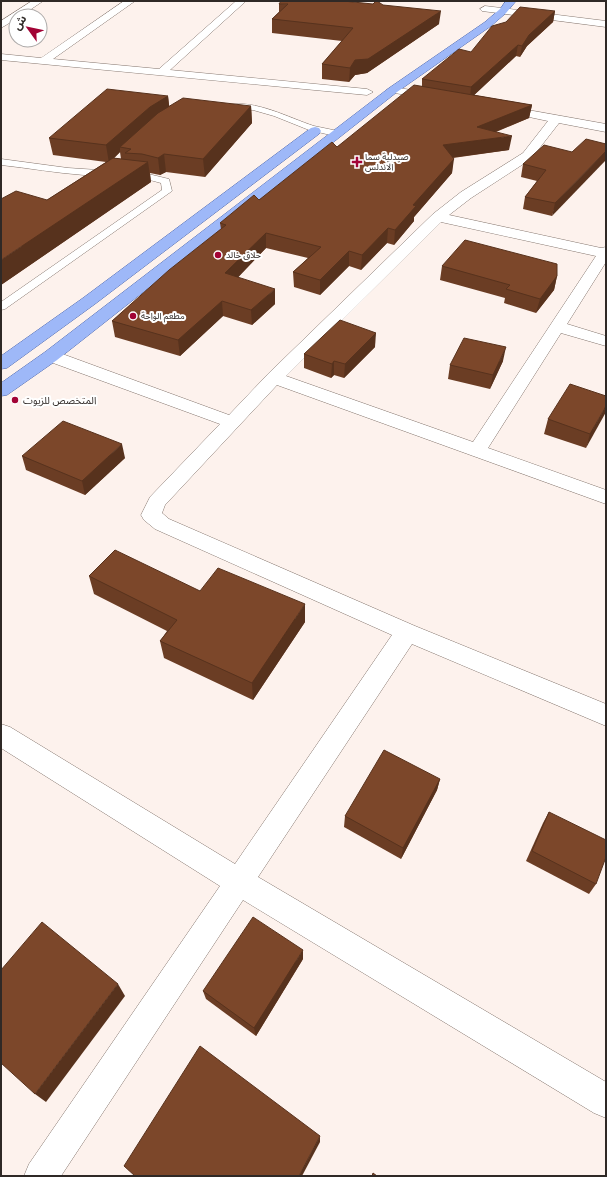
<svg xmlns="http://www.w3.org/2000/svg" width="607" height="1177" viewBox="0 0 607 1177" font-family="Raleway,'Noto Sans Arabic',sans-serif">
	<rect width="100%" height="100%" fill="#fdf2ed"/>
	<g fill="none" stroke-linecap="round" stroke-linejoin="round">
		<g stroke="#84756d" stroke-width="1">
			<g id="service">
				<path d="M228,105C255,99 289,118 314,126C322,128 330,129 338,131L339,133L335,136L309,130L274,116L253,110L228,109L227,107Z"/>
				<path d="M1,159L68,168L144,173L169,179L172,191L5,309L1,310V302L162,190L161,183C136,175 110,177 84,175C56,173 29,168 1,165Z"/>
			</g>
		</g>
		<g stroke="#84756d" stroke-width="1">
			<g id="minor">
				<path d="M32,1H43L21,16H16V19L1,28V21Z"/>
				<path d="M124,1H135L53,59L159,69L236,1H246L170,70L367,89L373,92L367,95L1,60V54L41,58Z"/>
				<path d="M485,6L606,21V27L482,11L480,9Z"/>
				<path d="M393,87L435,94L441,97L435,100L389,92L387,90Z"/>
				<path d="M500,105L606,124V132L559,123L531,159L471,198L449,215L601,248L606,247V262L567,324L606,336V346L561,333L488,448L606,490V504L277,385L165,505L162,513L169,519L415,626L606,704V726L412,644L258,877L606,1082V1118L594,1113L243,900L61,1176H24L29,1164L220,886L1,748V724L10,727L235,864L392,635L155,529L144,520L141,515L150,497L220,424L45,360L43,356L45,352L51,351L57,352L229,415L268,374L433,214L461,192L523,153L548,121L496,110L494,108L496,106ZM441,222L596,256L473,442L286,376Z"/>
			</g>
		</g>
		<g stroke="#4d67ac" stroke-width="1">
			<g id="primary">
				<path d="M506,1H516L506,13L491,26L397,92L57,360L7,395L1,396V383L45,352L389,88L485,22L500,9Z"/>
				<path d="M315,127L319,128L321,131L319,134L95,304L7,368L1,369V356L83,298L311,128Z"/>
			</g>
		</g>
		<use href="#service" fill="#fff" fill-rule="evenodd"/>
		<use href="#minor" fill="#fff" fill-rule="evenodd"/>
		<use href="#primary" fill="#9eb8f8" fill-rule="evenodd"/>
	</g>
	<g fill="#6b3d24" fill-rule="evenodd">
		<path d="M279,4L383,5L439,24L367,73L355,75L349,82L322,79V64L342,41L272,33V19L279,12Z"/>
		<path d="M555,11L553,22L527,46L520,57L516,56L474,95L532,105L529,118L496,132L509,150L453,158L452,173L414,217V221L394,245L387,243L361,270L349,266L320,295L294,287L293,272L308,258L266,248L238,277L275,304L252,325L223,316L180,356L115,337L112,321L221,229L220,223L259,200L337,147L422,86V79L471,52Z"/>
		<path d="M168,96L169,106H251L252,123L205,177L166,172L160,175L150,173L151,182L1,285L47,200L106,162L53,155L49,138ZM120,152L121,159L114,158Z"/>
		<path d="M572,152L552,216L523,209L525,197L537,181L521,177L523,164Z"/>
		<path d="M442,266L557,276L554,290L536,313L504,303L505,298L440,280Z"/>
		<path d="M375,347L344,378L334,375L331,378L304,368V354Z"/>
		<path d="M503,361L490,389L448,379L450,365Z"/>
		<path d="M606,396L586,448L544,434L548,419Z"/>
		<path d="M22,456L125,458L85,495L26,470Z"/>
		<path d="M89,576L200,591L305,622L253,700L164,658L160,641L167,631L94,594Z"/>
		<path d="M440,779L437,790L401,859L344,827L345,816Z"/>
		<path d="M549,812L596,884L589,894L526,861L543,823Z"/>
		<path d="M303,959L256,1036L206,999L203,991Z"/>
	</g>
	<g fill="#57321d">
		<path d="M441,11L439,24L367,73L355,75L349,82L350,68L355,60Z"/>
		<path d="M555,11L553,22L527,46L520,57L522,46L529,35Z"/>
		<path d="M518,45L516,56L470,99L471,87Z"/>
		<path d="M168,96L170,113L120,147V152L109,163L106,145L150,107Z"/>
		<path d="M532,105L529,118L475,140L477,127Z"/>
		<path d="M251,106L252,123L205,177L203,159Z"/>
		<path d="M512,136L509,150L441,159L443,145Z"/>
		<path d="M606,151V160L552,216L555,203Z"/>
		<path d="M164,154L166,172L160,175L158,158Z"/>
		<path d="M454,159L452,173L414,217V221L394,245L395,230L413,205Z"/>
		<path d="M148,162L151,182L1,285V260Z"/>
		<path d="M388,228L387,243L361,270L362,255Z"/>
		<path d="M266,233V248L227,289L225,273Z"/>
		<path d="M349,251V266L320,295V280Z"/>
		<path d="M557,276L554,290L536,313L540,299Z"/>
		<path d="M275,289V304L252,325L251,310Z"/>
		<path d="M222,301L223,316L180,356L178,340Z"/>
		<path d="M376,333L375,347L344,378L345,364Z"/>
		<path d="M506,347L503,361L490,389L493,375Z"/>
		<path d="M334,361V375L331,378L332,364Z"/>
		<path d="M606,406V412L586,448L590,434Z"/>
		<path d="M122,444L125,458L85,495L82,481Z"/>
		<path d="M305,604V622L253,700L252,683Z"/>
		<path d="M440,779L437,790L401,859L403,848Z"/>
		<path d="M303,950V959L256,1036L254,1028Z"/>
		<path d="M118,984L125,996L46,1102L35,1094Z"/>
		<path d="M320,1136V1142L302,1176H299Z"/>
	</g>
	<g fill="#7c472a" stroke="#57321d">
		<path d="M281,1H343L373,4L376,1H377L383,5L441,11L368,59L355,60L350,68L322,64L353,28L272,19L288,4H279Z"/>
		<path d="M520,7L555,11L529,35L522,46L518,45L471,87L422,79L459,49L471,52L492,26L506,22Z"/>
		<path d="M414,85L532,105L477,127L512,136L443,145L454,159L413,205L416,206L395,230L388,228L362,255L349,251L320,280L293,272L321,247L266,233L225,273L275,289L251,310L222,301L178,340L112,321L169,270L226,225L220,223L254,195L259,200L332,142L337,147Z"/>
		<path d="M107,89L168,96L150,107L106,145L49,138Z"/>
		<path d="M183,98L251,106L203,159L164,154L158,158L142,154L125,153L131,149L120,147L158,113Z"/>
		<path d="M586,139L606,144V151L555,203L525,197L546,170L523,164L544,145L572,152Z"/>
		<path d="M113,158L148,162L1,260V199L16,191L47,200Z"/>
		<path d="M465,240L557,264V276L540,299L506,289L510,285L442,266Z"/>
		<path d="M340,320L376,333L345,364L334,361L332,364L304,354Z"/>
		<path d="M464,338L506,347L493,375L450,365Z"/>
		<path d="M570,384L606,396V406L590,434L548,419Z"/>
		<path d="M63,421L122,444L82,481L22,456Z"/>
		<path d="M115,550L200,591L218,568L305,604L252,683L160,641L177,620L89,576Z"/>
		<path d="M384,750L440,779L403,848L345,816Z"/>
		<path d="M549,812L606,840V857L596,884L532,851Z"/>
		<path d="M253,917L303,950L254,1028L203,991Z"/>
		<path d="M42,922L118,984L35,1094L1,1063V970Z"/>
		<path d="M200,1046L320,1136L299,1176H135L124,1166Z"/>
		<path d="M373,1173L377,1176H372Z"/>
	</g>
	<g fill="#a20335" stroke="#fff" stroke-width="1.5">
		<path d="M355 156h4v4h4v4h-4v4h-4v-4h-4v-4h4z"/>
		<circle cx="218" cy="255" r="4"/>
		<circle cx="133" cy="316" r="4"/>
		<circle cx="15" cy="400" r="4"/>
	</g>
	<g text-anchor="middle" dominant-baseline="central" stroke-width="4" stroke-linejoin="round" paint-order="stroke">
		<g font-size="9" fill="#2f2926" stroke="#fff" text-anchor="start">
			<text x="365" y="157">صيدلية سما<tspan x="365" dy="10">الاندلس</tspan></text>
			<text x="226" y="255">حلاق خالد</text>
			<text x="141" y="316">مطعم الواحة</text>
		</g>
		<g font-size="10" fill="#2f2926" stroke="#fff" text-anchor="start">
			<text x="23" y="400">المتخصص للزيوت</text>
		</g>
	</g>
	<rect width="607" height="1177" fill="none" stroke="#2f2926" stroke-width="4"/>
	<g transform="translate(28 28) rotate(303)"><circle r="19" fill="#ffffff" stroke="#aca9a8"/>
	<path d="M0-3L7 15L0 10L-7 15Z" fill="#a20335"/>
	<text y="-6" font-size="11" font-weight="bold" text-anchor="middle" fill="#2f2926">ش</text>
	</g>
</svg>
